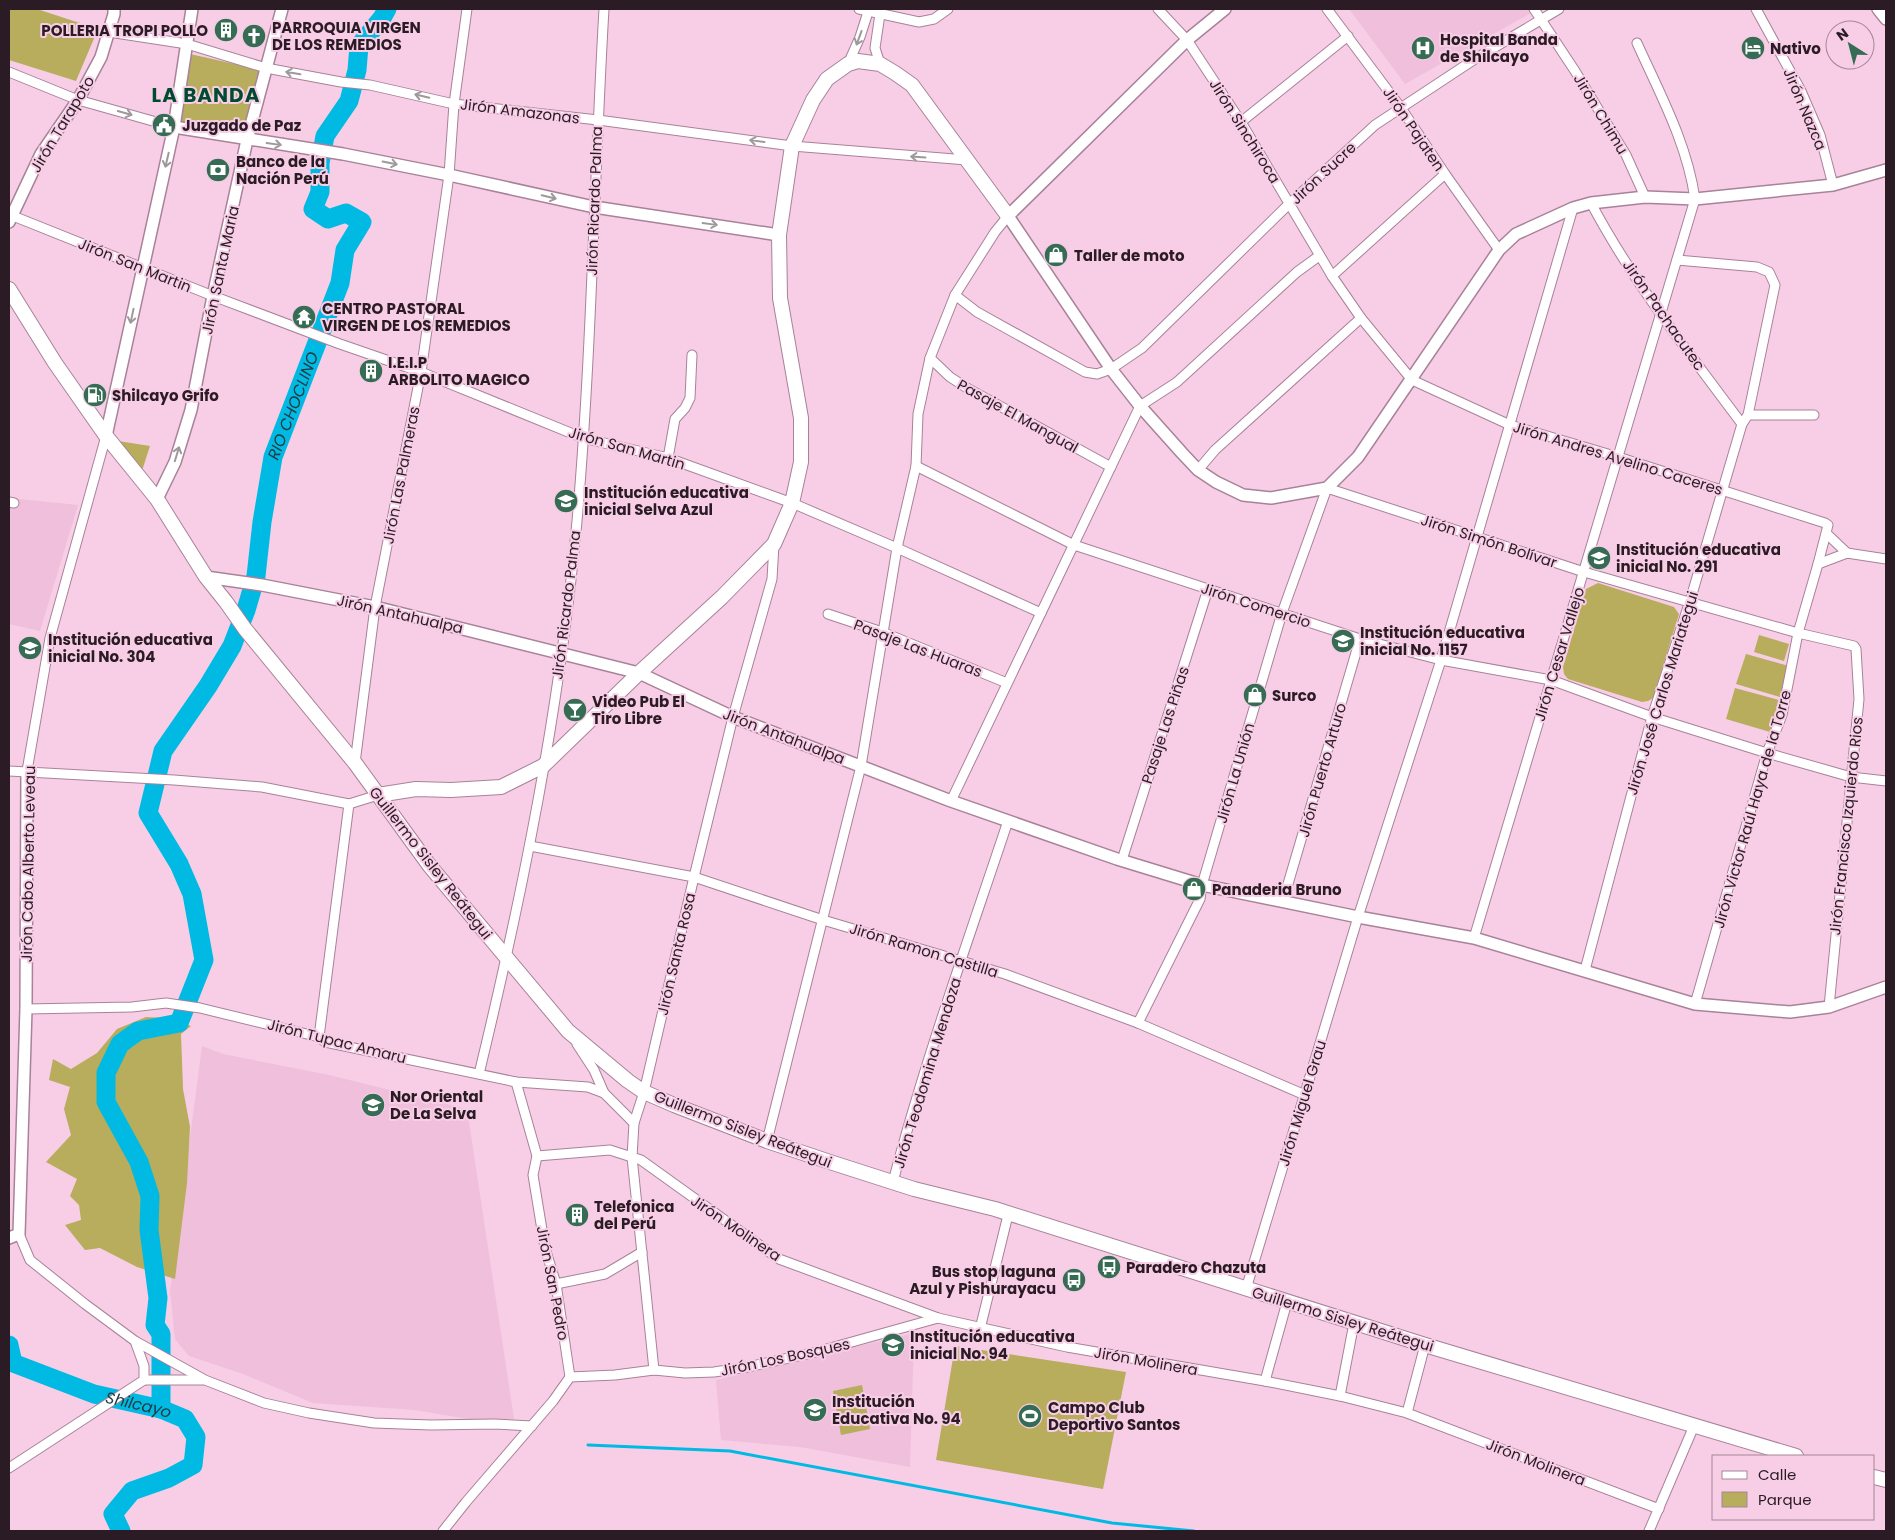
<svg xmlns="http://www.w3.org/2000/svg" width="1895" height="1540" viewBox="0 0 1895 1540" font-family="Poppins,sans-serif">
	<rect width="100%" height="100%" fill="#f7cee6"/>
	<g fill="#efbfdc">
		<path d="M1349,9H1528L1531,13L1405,84Z"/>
		<path d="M9,498L78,505L40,631L9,624Z"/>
		<path d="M202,1046L223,1054L329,1075L467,1109L514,1419L480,1421L415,1410L313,1403L243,1374L189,1356L175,1339L170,1291Z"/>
		<path d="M914,1333L910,1467L800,1447L721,1440L716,1380Z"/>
	</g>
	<g fill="#b7ad5c">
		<path d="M9,9H37L98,29L76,81L9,60Z"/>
		<path d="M190,54L261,70L241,137L179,124Z"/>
		<path d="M112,440L150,446L139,480Z"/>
		<path d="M1598,583L1674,607L1679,614L1653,698L1648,701L1642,702L1568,679L1564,674L1563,667L1586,589Z"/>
		<path d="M1759,635L1789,644L1784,661L1754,652Z"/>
		<path d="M1746,654L1789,666L1780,697L1736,684Z"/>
		<path d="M1735,688L1779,700L1770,732L1726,719Z"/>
		<path d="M146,1017L169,1018L191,1026L181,1034L183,1089L190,1127L187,1183L175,1279L137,1267L100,1248L85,1250L65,1225L81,1220L79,1205L70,1196L77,1179L46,1162L71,1135L64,1109L70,1087L49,1080L53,1059L71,1069L97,1053L117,1029Z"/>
		<path d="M955,1346L1126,1372L1103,1489L936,1460Z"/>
		<path d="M862,1385L870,1429L841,1435L833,1391Z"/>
	</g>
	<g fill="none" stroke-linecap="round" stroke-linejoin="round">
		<path stroke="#00bae4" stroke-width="3" d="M588,1445L730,1451L1112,1523L1194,1531"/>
		<g stroke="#00bae4" stroke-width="19">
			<path id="s1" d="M9,1345L13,1363L94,1394L161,1409L185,1419L196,1437L193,1465L169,1478L132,1491L113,1514L121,1531"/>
			<path id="s2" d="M161,1409V1334L155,1325L158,1298L149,1230L150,1196L139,1162L106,1102V1073L120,1044L138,1031L179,1023L204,960L192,894L179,864L148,813L163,751L208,686L232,646L246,610L256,576L262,522L273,457L340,283L345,250L362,222L346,213L328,219L313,209L320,192V163L325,136L349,101L357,70L359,46L382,18L387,9"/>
		</g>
		<g stroke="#a88299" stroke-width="11">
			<g id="minor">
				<path d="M859,9L919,22L934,19L948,9"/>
				<path d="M1158,9L1187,40L1241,122L1332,276L1361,318L1412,380L1510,425L1618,457L1825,523L1828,525L1818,564L1798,633L1782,715L1767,753L1695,1004"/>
				<path d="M1327,9L1401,108L1445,174L1499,250"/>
				<path d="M1534,9L1575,71L1626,155L1645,197"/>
				<path d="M1756,9L1801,91L1820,135L1833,185"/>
				<path d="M880,14L875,48L880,64"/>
				<path d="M109,32L187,44L266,68L341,82L370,85L454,104L598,120L792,146L967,160"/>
				<path d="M848,64L860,37L868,12"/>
				<path d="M9,72L78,100L174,127"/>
				<path d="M1241,122L1348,36"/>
				<path d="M1591,203C1633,282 1689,353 1742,424"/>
				<path d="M13,216L213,296L340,344L421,372L583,438L668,458L792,503L897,548L1041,613"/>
				<path d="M1332,276L1445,174"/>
				<path d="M955,295L977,312L1085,372L1097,374L1111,369L1142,348L1289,204L1375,125L1475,59L1559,9"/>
				<path d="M930,358L950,377L967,388L1111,467"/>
				<path d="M1748,415H1814"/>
				<path d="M668,458L675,419L685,408L690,398L692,355"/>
				<path d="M916,466L1074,545L1360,639L1441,660L1551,680L1652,717L1767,753L1851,777L1886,781"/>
				<path d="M1198,470L1215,450L1361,318"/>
				<path d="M9,502L14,503"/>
				<path d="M1827,534L1847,553"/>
				<path d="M1847,553L1886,559"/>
				<path d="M1818,564L1847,553"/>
				<path d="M828,614L882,632L1007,683"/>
				<path d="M355,763L375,607L421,372L449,175L454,104L467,9"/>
				<path d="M9,771L174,780L262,787L349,804"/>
				<path d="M27,771L50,638L106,436"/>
				<path d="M951,801L1140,406L1177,382L1297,272L1319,256"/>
				<path d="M530,846L694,877L823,920L1005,974L1138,1023L1305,1095"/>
				<path d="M1122,860L1208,589"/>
				<path d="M1283,901L1360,639"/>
				<path d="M1474,938L1695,199C1687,143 1660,94 1637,43"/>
				<path d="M1585,970L1652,717L1690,601L1742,424L1748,415L1775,285L1769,272L1757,267L1677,260"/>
				<path d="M26,1009L132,1007L166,1003L200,1008L319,1037L325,1042L516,1082L588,1087L604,1093L634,1123"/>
				<path d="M1138,1023L1200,899L1202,885L1282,613L1327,488L1584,572L1798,633L1854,646L1856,649L1859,699L1829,1007"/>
				<path d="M319,1037L349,804L378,795"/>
				<path d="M577,1044L594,1070L604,1093"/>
				<path d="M479,1074C523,892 560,708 577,521C592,351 594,179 604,9"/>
				<path d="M767,1141L861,766L897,548L916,466L918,414L930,358L955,295L995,232L1008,216"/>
				<path d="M537,1156L610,1150L641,1160L779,1259L938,1318L1067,1347L1265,1381L1340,1396L1407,1413L1659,1509"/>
				<path d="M893,1182C925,1060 968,941 1008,821"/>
				<path d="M19,1234L30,1260L85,1304L135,1341L205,1380L264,1403L309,1413L374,1423L431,1425L494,1424L532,1426"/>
				<path d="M556,1284L605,1274L642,1252"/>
				<path d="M1246,1289L1358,917L1441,660L1573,208"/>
				<path d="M980,1329L1008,1215"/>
				<path d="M654,1370L632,1157L634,1123L644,1092L694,877L733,717L772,579L774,544"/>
				<path d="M570,1377L615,1375L654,1370L685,1373L714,1372L748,1367L816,1352L938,1318"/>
				<path d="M144,1380H202"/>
				<path d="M1265,1381L1287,1302"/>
				<path d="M1340,1396L1354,1323"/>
				<path d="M1407,1413L1425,1345"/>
				<path d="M9,1468L144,1380V1366L135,1341"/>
				<path d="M443,1531L466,1502L553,1401L570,1377L556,1284L545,1248L533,1175L537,1156L516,1082"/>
				<path d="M1649,1531L1694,1426"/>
			</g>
		</g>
		<g stroke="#a88299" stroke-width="14">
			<g id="tertiary">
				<path d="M1225,9L1187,40L1008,216L1111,369L1140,406L1182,453L1198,470L1216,482L1243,495L1271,498L1327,488L1358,457L1499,250L1516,234L1573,208L1591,203L1645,197L1695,199L1833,185L1886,170"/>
				<path d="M1878,9L1886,19"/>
				<path d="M174,127L343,154L449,175L594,207L779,235"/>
				<path d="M9,222L41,154L78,100L101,57L114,14V9"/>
				<path d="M106,436L174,127L192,9"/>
				<path d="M157,499L175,462L191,410L213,296L247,140L282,9"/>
				<path d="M206,577L262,585L375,607L639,673L733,717L951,801L1117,859L1202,885L1358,917L1474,938L1695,1004L1790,1012L1829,1007L1886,987"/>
				<path d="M9,1238L19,1234L26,1009L27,771"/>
			</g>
		</g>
		<g stroke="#a88299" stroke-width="16">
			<g id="secondary">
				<path d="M9,289L55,363L106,436L157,499L206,577L226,602L245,629L355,763L429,865L568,1031L628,1081L644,1092L674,1105L767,1141L833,1163L914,1189L995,1209L1425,1345L1796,1456"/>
				<path d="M378,795L416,789L451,790L501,787L543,766L639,673L722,597L774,544L792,503L801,462V418L780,298L779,235L792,146L813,100L827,79L848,64L858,61L880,64L895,73L912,85L1008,216"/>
				<path d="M1874,1477L1886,1480"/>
			</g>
		</g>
		<use href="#minor" stroke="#fff" stroke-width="9"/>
		<use href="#tertiary" stroke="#fff" stroke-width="11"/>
		<use href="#secondary" stroke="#fff" stroke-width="14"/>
	</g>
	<defs><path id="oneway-shaft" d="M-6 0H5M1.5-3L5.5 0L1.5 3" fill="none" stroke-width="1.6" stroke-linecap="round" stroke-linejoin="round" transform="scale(1.25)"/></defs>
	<g stroke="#9f989c">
		<use href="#oneway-shaft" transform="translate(859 38) rotate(110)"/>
		<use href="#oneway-shaft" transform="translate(293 73) rotate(-170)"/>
		<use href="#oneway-shaft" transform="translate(422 96) rotate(-167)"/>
		<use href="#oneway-shaft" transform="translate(125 113) rotate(16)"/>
		<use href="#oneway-shaft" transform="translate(757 141) rotate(-172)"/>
		<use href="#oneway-shaft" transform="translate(274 144) rotate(8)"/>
		<use href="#oneway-shaft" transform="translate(918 157) rotate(-176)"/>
		<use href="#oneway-shaft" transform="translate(167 160) rotate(103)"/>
		<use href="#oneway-shaft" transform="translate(390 163) rotate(11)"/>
		<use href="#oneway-shaft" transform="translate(549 197) rotate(13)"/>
		<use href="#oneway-shaft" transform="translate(710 224) rotate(8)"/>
		<use href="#oneway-shaft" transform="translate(132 316) rotate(102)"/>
		<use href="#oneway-shaft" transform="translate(177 454) rotate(-73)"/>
	</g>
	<defs>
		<g id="building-disc" transform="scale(1.25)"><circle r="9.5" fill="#356c53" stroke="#f7cee6"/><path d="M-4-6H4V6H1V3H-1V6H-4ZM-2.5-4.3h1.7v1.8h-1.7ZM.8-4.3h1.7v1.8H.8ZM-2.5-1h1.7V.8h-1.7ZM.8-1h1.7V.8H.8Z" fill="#fff"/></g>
		<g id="church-disc" transform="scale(1.25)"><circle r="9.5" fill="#356c53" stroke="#f7cee6"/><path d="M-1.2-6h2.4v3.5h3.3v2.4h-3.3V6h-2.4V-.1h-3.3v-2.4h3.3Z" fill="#fff"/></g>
		<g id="hospital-disc" transform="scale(1.25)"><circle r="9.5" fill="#356c53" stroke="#f7cee6"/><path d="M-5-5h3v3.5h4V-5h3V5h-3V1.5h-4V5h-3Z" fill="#fff"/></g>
		<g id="hotel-disc" transform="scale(1.25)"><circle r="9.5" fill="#356c53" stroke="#f7cee6"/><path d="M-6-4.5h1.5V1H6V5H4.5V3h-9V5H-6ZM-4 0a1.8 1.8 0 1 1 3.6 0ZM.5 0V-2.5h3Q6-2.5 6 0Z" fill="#fff"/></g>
		<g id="civic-disc" transform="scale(1.25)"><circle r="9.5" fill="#356c53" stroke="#f7cee6"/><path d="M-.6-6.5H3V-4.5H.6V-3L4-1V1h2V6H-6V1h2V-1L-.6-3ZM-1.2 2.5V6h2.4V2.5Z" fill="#fff"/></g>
		<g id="bank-disc" transform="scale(1.25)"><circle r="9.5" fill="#356c53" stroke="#f7cee6"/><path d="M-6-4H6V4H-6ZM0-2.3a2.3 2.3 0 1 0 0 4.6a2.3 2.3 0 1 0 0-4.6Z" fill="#fff"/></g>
		<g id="shop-disc" transform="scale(1.25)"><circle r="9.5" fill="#356c53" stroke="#f7cee6"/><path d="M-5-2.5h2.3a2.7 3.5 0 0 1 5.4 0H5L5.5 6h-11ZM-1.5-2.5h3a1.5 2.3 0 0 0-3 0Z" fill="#fff"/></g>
		<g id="temple-disc" transform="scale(1.25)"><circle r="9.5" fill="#356c53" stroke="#f7cee6"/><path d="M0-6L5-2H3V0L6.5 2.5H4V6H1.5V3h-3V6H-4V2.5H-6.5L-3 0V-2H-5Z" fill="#fff"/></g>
		<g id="fuel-disc" transform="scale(1.25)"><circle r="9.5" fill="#356c53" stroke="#f7cee6"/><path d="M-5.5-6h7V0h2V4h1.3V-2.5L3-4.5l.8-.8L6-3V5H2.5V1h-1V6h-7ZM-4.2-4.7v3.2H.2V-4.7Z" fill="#fff"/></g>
		<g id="school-disc" transform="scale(1.25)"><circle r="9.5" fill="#356c53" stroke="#f7cee6"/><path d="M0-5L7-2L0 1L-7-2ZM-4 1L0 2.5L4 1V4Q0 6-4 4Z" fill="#fff"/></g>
		<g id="bar-disc" transform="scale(1.25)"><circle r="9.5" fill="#356c53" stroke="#f7cee6"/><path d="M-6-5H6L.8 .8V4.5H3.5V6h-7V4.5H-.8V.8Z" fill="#fff"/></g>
		<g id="bus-disc" transform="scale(1.25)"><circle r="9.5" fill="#356c53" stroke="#f7cee6"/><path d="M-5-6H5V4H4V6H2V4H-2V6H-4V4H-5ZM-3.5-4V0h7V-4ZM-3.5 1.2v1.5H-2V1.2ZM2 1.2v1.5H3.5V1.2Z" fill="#fff"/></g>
		<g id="stadium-disc" transform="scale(1.25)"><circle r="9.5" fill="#356c53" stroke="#f7cee6"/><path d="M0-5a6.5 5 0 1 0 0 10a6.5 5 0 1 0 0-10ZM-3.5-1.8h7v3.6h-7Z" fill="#fff"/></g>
	</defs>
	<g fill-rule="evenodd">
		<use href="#building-disc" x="226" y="30"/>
		<use href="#church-disc" x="254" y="36"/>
		<use href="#hospital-disc" x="1423" y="48"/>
		<use href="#hotel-disc" x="1753" y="48"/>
		<use href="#civic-disc" x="164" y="125"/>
		<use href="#bank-disc" x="218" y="170"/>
		<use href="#shop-disc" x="1056" y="255"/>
		<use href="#temple-disc" x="304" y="317"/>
		<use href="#building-disc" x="371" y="371"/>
		<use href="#fuel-disc" x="95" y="395"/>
		<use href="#school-disc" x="566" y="501"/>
		<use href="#school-disc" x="1599" y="558"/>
		<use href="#school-disc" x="1343" y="641"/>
		<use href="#school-disc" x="30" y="648"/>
		<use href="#shop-disc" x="1255" y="695"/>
		<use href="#bar-disc" x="575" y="710"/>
		<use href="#shop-disc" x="1194" y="889"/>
		<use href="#school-disc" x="373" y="1105"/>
		<use href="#building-disc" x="577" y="1215"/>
		<use href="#bus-disc" x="1109" y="1267"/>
		<use href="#bus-disc" x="1074" y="1280"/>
		<use href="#school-disc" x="893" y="1345"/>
		<use href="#school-disc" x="815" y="1410"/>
		<use href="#stadium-disc" x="1030" y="1416"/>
	</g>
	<g text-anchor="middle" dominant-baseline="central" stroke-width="4" stroke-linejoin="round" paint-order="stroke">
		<g font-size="15" font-weight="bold" fill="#2a1b24" stroke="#f7cee6" text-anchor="start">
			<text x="272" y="27">PARROQUIA VIRGEN<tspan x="272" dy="17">DE LOS REMEDIOS</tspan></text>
			<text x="208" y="30" text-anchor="end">POLLERIA TROPI POLLO</text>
			<text x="1440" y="39">Hospital Banda<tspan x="1440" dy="17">de Shilcayo</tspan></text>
			<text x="1770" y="48">Nativo</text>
			<text x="182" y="125">Juzgado de Paz</text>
			<text x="236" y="161">Banco de la<tspan x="236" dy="17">Nación Perú</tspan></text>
			<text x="1074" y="255">Taller de moto</text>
			<text x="322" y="308">CENTRO PASTORAL<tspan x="322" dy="17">VIRGEN DE LOS REMEDIOS</tspan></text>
			<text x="388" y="362">I.E.I.P<tspan x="388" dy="17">ARBOLITO MAGICO</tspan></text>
			<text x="112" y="395">Shilcayo Grifo</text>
			<text x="584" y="492">Institución educativa<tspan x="584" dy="17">inicial Selva Azul</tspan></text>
			<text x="1616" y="549">Institución educativa<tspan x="1616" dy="17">inicial No. 291</tspan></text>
			<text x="1360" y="632">Institución educativa<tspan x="1360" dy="17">inicial No. 1157</tspan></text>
			<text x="48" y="639">Institución educativa<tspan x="48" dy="17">inicial No. 304</tspan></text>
			<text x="1272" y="695">Surco</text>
			<text x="592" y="701">Video Pub El<tspan x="592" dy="17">Tiro Libre</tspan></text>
			<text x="1212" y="889">Panaderia Bruno</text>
			<text x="390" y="1096">Nor Oriental<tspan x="390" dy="17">De La Selva</tspan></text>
			<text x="594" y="1206">Telefonica<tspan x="594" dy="17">del Perú</tspan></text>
			<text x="1126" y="1267">Paradero Chazuta</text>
			<text x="1056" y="1271" text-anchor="end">Bus stop laguna<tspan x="1056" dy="17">Azul y Pishurayacu</tspan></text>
			<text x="910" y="1336">Institución educativa<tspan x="910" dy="17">inicial No. 94</tspan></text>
			<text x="832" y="1401">Institución<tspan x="832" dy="17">Educativa No. 94</tspan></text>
			<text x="1048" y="1407">Campo Club<tspan x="1048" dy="17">Deportivo Santos</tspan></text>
		</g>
		<g font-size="15" fill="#2a1b24" stroke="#f7cee6">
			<text transform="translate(1805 109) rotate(67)">Jirón Nazca</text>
			<text transform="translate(520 111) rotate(7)">Jirón Amazonas</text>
			<text transform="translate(1601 114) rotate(59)">Jirón Chimu</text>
			<text transform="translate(62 124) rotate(-59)">Jirón Tarapoto</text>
			<text transform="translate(1414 129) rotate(56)">Jirón Pajaten</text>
			<text transform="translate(1245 131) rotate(58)">Jirón Sinchiroca</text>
			<text transform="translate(1323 173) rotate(-43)">Jirón Sucre</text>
			<text transform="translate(594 201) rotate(-88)">Jirón Ricardo Palma</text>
			<text transform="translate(135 265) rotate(22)">Jirón San Martin</text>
			<text transform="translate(220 270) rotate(-78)">Jirón Santa Maria</text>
			<text transform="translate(1664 315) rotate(55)">Jirón Pachacutec</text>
			<text transform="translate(1018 416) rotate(29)">Pasaje El Mangual</text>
			<text transform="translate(627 448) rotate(16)">Jirón San Martin</text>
			<text transform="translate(1618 458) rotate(17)">Jirón Andres Avelino Caceres</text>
			<text transform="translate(401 475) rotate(-79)">Jirón Las Palmeras</text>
			<text transform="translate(1489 541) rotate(18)">Jirón Simón Bolívar</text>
			<text transform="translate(566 605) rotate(-83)">Jirón Ricardo Palma</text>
			<text transform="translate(1256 605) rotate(18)">Jirón Comercio</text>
			<text transform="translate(400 614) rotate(13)">Jirón Antahualpa</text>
			<text transform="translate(918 648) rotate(21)">Pasaje Las Huaras</text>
			<text transform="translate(1559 654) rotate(-73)">Jirón Cesar Vallejo</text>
			<text transform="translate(1662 693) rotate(-73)">Jirón José Carlos Mariategui</text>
			<text transform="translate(1165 725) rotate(-72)">Pasaje Las Piñas</text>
			<text transform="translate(784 736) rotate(21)">Jirón Antahualpa</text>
			<text transform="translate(1322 770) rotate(-74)">Jirón Puerto Arturo</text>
			<text transform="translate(1235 773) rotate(-74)">Jirón La Unión</text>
			<text transform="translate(1752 809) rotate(-74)">Jirón Victor Raúl Haya de la Torre</text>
			<text transform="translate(1846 826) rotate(-84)">Jirón Francisco Izquierdo Rios</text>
			<text transform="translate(431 863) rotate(52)">Guillermo Sisley Reátegui</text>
			<text transform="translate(28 864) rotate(-89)">Jirón Cabo Alberto Leveau</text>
			<text transform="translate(924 950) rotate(17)">Jirón Ramon Castilla</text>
			<text transform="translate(676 954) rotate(-77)">Jirón Santa Rosa</text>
			<text transform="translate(337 1041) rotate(14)">Jirón Tupac Amaru</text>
			<text transform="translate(927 1073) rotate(-73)">Jirón Teodomina Mendoza</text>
			<text transform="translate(1302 1103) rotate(-73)">Jirón Miguel Grau</text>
			<text transform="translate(743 1129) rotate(21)">Guillermo Sisley Reátegui</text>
			<text transform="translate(736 1228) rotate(34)">Jirón Molinera</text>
			<text transform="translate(553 1283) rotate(79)">Jirón San Pedro</text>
			<text transform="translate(1343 1319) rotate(17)">Guillermo Sisley Reátegui</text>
			<text transform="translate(785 1357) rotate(-12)">Jirón Los Bosques</text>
			<text transform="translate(1146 1361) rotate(10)">Jirón Molinera</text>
			<text transform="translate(1536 1462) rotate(21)">Jirón Molinera</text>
		</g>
		<g font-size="16" font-style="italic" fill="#223a42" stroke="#f7cee6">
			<text stroke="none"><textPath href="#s2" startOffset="1111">RIO CHOCLINO</textPath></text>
			<text stroke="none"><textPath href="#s1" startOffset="151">Shilcayo</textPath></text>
		</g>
		<g font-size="20" font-weight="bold" letter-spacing="1" fill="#004a30" stroke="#f7cee6">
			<text x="206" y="95">LA BANDA</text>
		</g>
	</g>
	<rect width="1895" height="1540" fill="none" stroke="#2a1b24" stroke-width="20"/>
	<rect x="1712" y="1455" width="162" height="65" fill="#f7cee6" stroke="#a58698"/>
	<rect x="1722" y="1471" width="25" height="8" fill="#ffffff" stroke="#a58698"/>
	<text x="1758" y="1480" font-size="15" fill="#2a1b24">Calle</text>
	<rect x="1722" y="1492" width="25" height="15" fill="#b7ad5c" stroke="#a58698"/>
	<text x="1758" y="1505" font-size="15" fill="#2a1b24">Parque</text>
	<g transform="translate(1850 45) rotate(324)"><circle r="24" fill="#f7cee6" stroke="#a58698"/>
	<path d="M0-4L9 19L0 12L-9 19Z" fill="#356c53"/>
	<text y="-8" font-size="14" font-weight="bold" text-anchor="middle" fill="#2a1b24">N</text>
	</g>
</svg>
